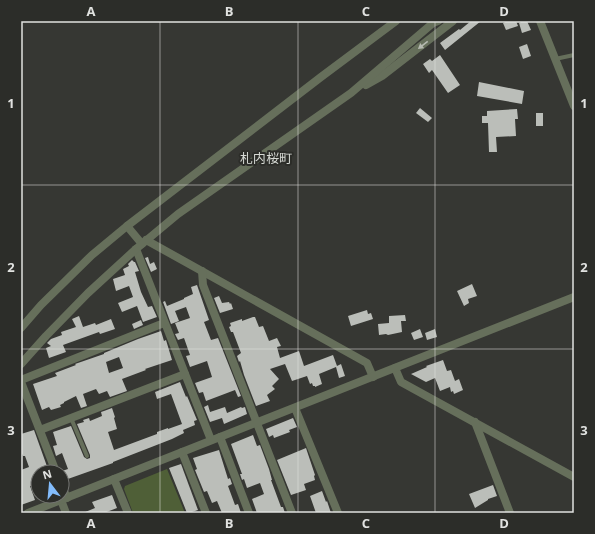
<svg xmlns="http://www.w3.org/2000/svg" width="595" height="534" viewBox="0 0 595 534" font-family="'Open Sans','Noto Sans JP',sans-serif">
	<rect width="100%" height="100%" fill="#363733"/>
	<path fill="#4f5f37" d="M167,469L185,513H133L124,489L125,486Z"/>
	<g fill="#bbbeb9" fill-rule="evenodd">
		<path d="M471,21H481L445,50L440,43L459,29L460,30Z"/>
		<path d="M508,21H516L518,26L506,30L503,23Z"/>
		<path d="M523,21H527L531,30L522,33L519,23Z"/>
		<path d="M527,44L531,56L523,59L519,47Z"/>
		<path d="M440,55L460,85L448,93L432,70L429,73L423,64L430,59L432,61Z"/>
		<path d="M479,82L524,91L522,104L477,96Z"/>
		<path d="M420,108L432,118L428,122L416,113Z"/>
		<path d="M517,109L518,119H515L516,136L496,137L497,152H489L488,123H482V116H487V111Z"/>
		<rect x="536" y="113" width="7" height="13"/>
		<path d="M148,257L150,264L154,262L157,269L151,272L145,258Z"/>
		<path d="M132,260L134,262H135L139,271L135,272L141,292L148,307L152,306L157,317L143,322L137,306L122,312L118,303L133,297L129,286L116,291L113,279L125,275L123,269L129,266L128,264Z"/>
		<path d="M472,284L477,296L468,299L469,303L464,306L457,291Z"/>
		<path d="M197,285L209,320L204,322L211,340L218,338L241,396L238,397L235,390L206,401L203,392L199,393L195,383L212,377L207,361L190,367L186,356L190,355L184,338L178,340L175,334L179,333L175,323L190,318L186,307L175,311L179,321L171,324L163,302L165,301L167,306L184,299V298L193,294L191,287Z"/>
		<path d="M219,296L222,303L229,302L230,304L231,303L233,309L220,313L214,298Z"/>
		<path d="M367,310L368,314L371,313L373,319L351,326L348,316Z"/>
		<path d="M405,315L406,321H401L402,332L388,335L386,334L379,335L378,324L389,323V316Z"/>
		<path d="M79,316L83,327L95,323L96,325L111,319L115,329L100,334L99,332L63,345L66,352L49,358L46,348L51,346L47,343L51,339L62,335L61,332L76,327L72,319Z"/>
		<path d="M253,317H255L259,327L263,326L269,341L277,338L281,346L277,347L280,358L299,351L304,366L333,355L337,366L341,364L345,376L339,378L336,367L319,374L322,384L315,387V386H313L312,383L310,384L307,376L292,381L285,364L270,369L279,379L272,386L275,389L267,395L270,401L256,406L244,375L240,361L239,362L237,356L241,353L233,332H231L229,327L231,326L230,323L242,319V321Z"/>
		<path d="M141,320L143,325L134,329L132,324Z"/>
		<path d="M420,329L423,337L414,340L411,333Z"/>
		<path d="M435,329L437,337L427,340L425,333Z"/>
		<path d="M161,331L164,341L166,340L172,360L145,369L146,370L122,379L127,391L110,397L107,391L99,394L96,389L83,394L87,406L81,408L76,396L64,402V403L60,405L61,407L51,410L49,407L42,410L33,384L57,376L55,373L76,365L75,364L104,354V353L138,339ZM119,357L123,368L109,373L106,362Z"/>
		<path d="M443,360L447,371L451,370L455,381L459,379L463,390L454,394L453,391L451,392L450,387L440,391L435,378L426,382L411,374L427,367L426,366Z"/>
		<path d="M180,382L186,397L187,396L197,420L194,421L195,425L183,430L184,433L172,439L113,462V463L65,480L62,471L68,469L62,453L56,456L53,446L57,445L53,432L71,426L84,457L87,459L90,458V455L77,424L84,422L83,420L89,418L90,421L102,416L101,412L104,411L112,408L115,417L114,418L117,429L108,432L114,450L157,434V432L168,428V429L182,424L171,394L157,399L155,392Z"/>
		<path d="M208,405L210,412L225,407L227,413L241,407L242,408L245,407L247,414L224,424L222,418L210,422L204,407Z"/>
		<path d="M293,418L297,427L289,430L290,432L274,438L273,435L269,437L266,429Z"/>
		<path d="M34,430L49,472H38V474L32,477L35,485L30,486L35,500L21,505V470L29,467L25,456H23L21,451V434Z"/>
		<path d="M253,435L257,446L260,445L269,469L272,480H271L281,507H283L285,513H257L252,499L264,494L260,483L247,488L244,479L242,480L240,474H242L231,444Z"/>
		<path d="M306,448L315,475L314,476L315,480L304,484L306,490L291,495L277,460Z"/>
		<path d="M219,450L228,479L230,478L232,484L228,486L235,505L238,504L241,513H222L217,501L212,503L207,491L204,492L195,470L197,469L193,458Z"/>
		<path d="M181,464L198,510L189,513H187L169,468Z"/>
		<path d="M493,485L497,496L488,499V500L475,508L469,494Z"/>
		<path d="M322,491L326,502L327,501L331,513H316L310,496Z"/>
		<path d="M112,495L117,508L104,513H83L95,508L92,502Z"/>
	</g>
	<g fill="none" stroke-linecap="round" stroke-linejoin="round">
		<g stroke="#666f5b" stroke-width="4">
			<path d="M555,59L574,55"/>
			<path d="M71,418L87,456"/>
		</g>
		<g stroke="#666f5b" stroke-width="8">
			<path d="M540,21L574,106"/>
			<path d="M366,85L382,76L453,21"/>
			<path d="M127,226L142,244"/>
			<path d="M146,240L367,363L373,377"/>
			<path d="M136,249L211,440"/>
			<path d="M202,271L203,285L292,513"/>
			<path d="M21,328L41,305L92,255L127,226L321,77L396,21"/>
			<path d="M21,364L46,336L88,293L136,249L178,214L351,93L433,23L438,21"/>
			<path d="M395,368L401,382L574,477"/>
			<path d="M21,380L164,323"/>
			<path d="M21,382L56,472"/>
			<path d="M295,408L338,513"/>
			<path d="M475,422L510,513"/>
			<path d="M40,430L185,374"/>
			<path d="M220,437L249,513"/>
			<path d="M182,452L206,513"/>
			<path d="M114,479L128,513"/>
			<path d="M62,486L67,498"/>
			<path d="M61,500L66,513"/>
			<path d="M28,513L574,297"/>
		</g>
	</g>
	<defs><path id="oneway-solid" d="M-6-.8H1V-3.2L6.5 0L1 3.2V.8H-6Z"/></defs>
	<use fill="#b6bab1" href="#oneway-solid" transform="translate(423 45) rotate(142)"/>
	<path fill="none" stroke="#e1e2e0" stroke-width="1" stroke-opacity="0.55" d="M160,21V513M298,21V513M435,21V513M21,185H574M21,349H574"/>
	<g text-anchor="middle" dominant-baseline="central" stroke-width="4" stroke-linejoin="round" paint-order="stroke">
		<g font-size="13" fill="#d6d9d4" stroke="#2c2d29">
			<text x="266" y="158">札内桜町</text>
		</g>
	</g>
	<rect width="595" height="534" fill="none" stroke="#2c2d29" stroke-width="44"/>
	<g transform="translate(50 484) rotate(344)"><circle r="19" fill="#2c2d29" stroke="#747572"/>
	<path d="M0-3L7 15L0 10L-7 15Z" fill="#83bcfb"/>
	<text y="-6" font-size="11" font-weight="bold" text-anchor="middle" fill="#e1e2e0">N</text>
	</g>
	<rect x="22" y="22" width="551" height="490" fill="none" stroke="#e1e2e0" stroke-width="1.5"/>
	<g font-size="13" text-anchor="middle" font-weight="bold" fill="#e1e2e0">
		<text x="91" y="16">A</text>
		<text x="229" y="16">B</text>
		<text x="366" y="16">C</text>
		<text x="504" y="16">D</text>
		<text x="11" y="108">1</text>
		<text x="584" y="108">1</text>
		<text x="11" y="272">2</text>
		<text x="584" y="272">2</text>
		<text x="11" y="435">3</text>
		<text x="584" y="435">3</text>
		<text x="91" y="528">A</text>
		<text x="229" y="528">B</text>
		<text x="366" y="528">C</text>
		<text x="504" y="528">D</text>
	</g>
</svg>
